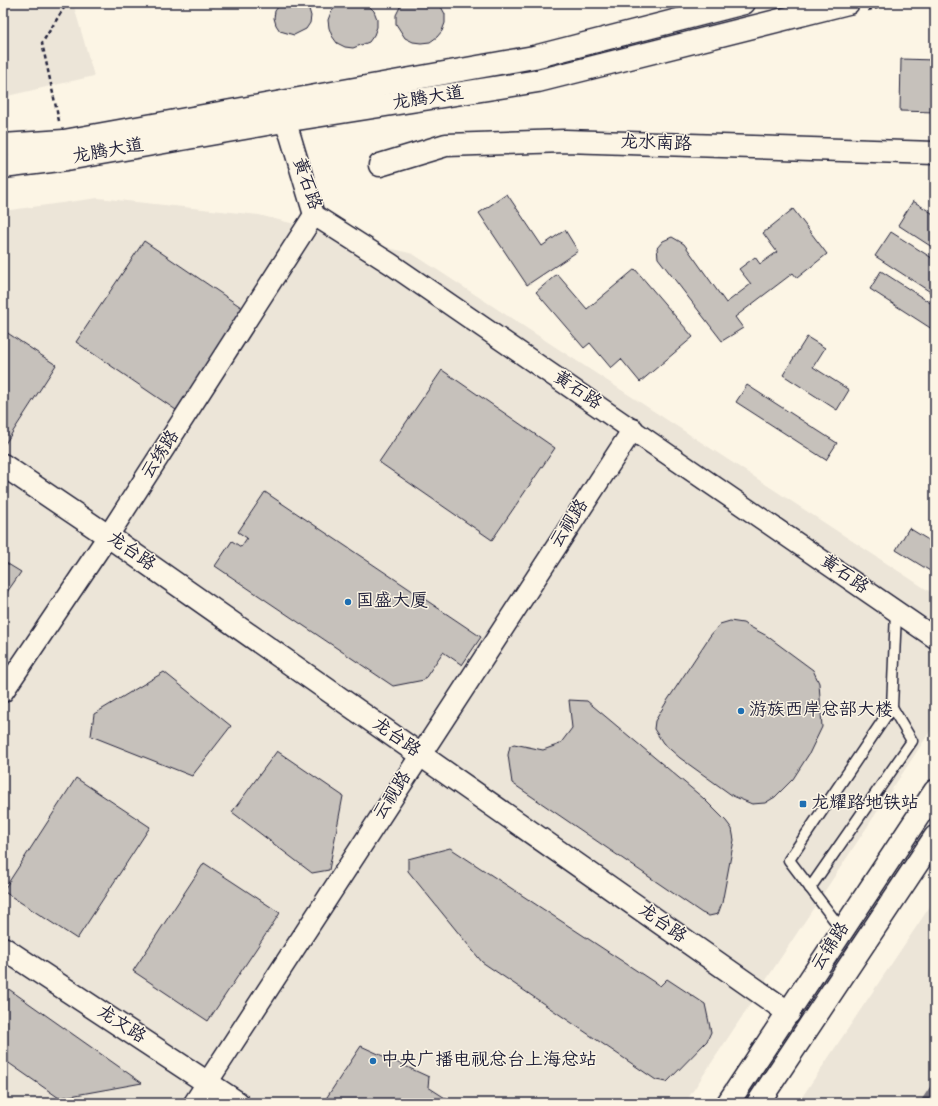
<svg xmlns="http://www.w3.org/2000/svg" width="938" height="1106" viewBox="0 0 938 1106" font-family="'Indie Flower','LXGW WenKai TC',sans-serif">
	<rect width="100%" height="100%" fill="#fcf5e5"/>
	<filter id="ink" filterUnits="userSpaceOnUse"><feTurbulence type="fractalNoise" baseFrequency=".025" numOctaves="2"/><feDisplacementMap in="SourceGraphic" scale="8" xChannelSelector="R" yChannelSelector="G"/><feConvolveMatrix kernelMatrix="1 2 1 2 8 2 1 2 1" color-interpolation-filters="sRGB"/></filter>
	<g filter="url(#ink)">
		<g fill="#ece5d8">
			<path d="M3,3H73L94,76L3,97Z"/>
			<path d="M98,198L259,215L413,254L935,595V724L685,1103H3V211Z"/>
			<path d="M935,899V1103H798Z"/>
		</g>
		<g fill="none" stroke-linecap="round" stroke-linejoin="round">
			<path stroke="#78757e" stroke-width="6" d="M923,1103L935,1085"/>
		</g>
		<g fill="#c6c1bb" stroke="#22223b">
			<path d="M201,3H224L213,6Z"/>
			<path d="M281,3H304L309,9L311,16L310,23L306,29L294,35L280,31L276,25L274,18L275,11Z"/>
			<path d="M340,3H366L374,11L377,19V27L374,35L369,42L353,48L345,47L337,43L332,36L329,28L328,20L331,12Z"/>
			<path d="M402,3H439L445,14V23L442,31L437,37L430,42L421,43L413,42L405,38L396,24V15Z"/>
			<path d="M901,59L935,60V112L900,111Z"/>
			<path d="M507,194L542,246L565,230L578,251L527,285L479,213Z"/>
			<path d="M913,201L935,215V249L898,225Z"/>
			<path d="M793,209L827,254L797,278L793,273L735,317L743,328L722,341L658,258L657,248L663,241L672,237L684,244L726,303L751,284L739,269L755,257L760,264L777,252L763,233Z"/>
			<path d="M891,232L935,260V295L875,256Z"/>
			<path d="M144,241L244,309L176,410L76,342Z"/>
			<path d="M635,269L693,337L640,382L621,359L611,368L590,343L584,348L536,292L557,274L587,309Z"/>
			<path d="M881,271L935,306V331L870,289Z"/>
			<path d="M3,330L56,365L3,447Z"/>
			<path d="M807,337L825,348L813,367L849,390L837,410L783,375Z"/>
			<path d="M442,370L555,448L492,540L379,462Z"/>
			<path d="M747,385L837,443L826,460L736,402Z"/>
			<path d="M265,492L481,637L462,665L443,652L424,680L393,686L215,566L232,541L241,547L247,538L238,532Z"/>
			<path d="M909,528L935,544V574L896,550Z"/>
			<path d="M3,561L21,572L3,598Z"/>
			<path d="M730,621L743,623L767,636L813,670L819,683L822,727L809,754L793,779L775,797L765,803L752,804L733,796L680,758L663,743L654,729L655,721L667,701L710,636L720,624Z"/>
			<path d="M164,672L231,726L192,776L91,736L94,714Z"/>
			<path d="M569,700L587,701L703,798L726,821L732,829L734,840L722,903L718,914L709,916L702,913L512,783L508,755L510,746L514,744L543,750L560,744L572,728Z"/>
			<path d="M277,751L343,796L329,870L312,873L232,812Z"/>
			<path d="M76,778L150,827L77,939L3,891Z"/>
			<path d="M450,848L660,986L667,979L705,1004L711,1032L707,1041L667,1082L656,1080L482,962L408,871V859Z"/>
			<path d="M204,863L280,913L208,1021L133,971Z"/>
			<path d="M3,985L142,1083L59,1098L3,1059Z"/>
			<path d="M361,1046L429,1077L428,1087L453,1103H323Z"/>
		</g>
		<g fill="none" stroke-linecap="round" stroke-linejoin="round">
			<g stroke="#22223b" stroke-width="13">
				<g id="service">
					<path d="M810,888L912,741L892,707"/>
					<path d="M842,930L789,860L892,707L896,612"/>
				</g>
			</g>
			<g stroke="#22223b" stroke-width="23">
				<g id="minor">
					<path d="M284,121L290,135L314,215L391,264L935,638"/>
					<path d="M3,692L108,536L314,215"/>
					<path d="M194,1103L633,429"/>
				</g>
			</g>
			<g stroke="#22223b" stroke-width="25">
				<g id="tertiary">
					<path d="M3,465L108,536L789,1013"/>
					<path d="M3,948L238,1103"/>
				</g>
			</g>
			<g stroke="#22223b" stroke-width="25">
				<g id="secondary">
					<path d="M3,145L64,141L534,57L744,3"/>
					<path d="M380,165L446,145L565,141L935,153"/>
					<path d="M3,167L67,159L284,121L538,81L848,3"/>
					<path d="M728,1103L935,791"/>
					<path d="M758,1103L935,837"/>
				</g>
			</g>
			<g stroke="#22223b" stroke-width="2.5" stroke-dasharray="4 3" stroke-linecap="butt">
				<path d="M868,10L898,3"/>
				<path d="M59,121L42,43L67,3"/>
			</g>
			<use href="#service" stroke="#fcf5e5" stroke-width="10"/>
			<use href="#minor" stroke="#fcf5e5" stroke-width="20"/>
			<use href="#tertiary" stroke="#fcf5e5" stroke-width="22"/>
			<use href="#secondary" stroke="#fcf5e5" stroke-width="22"/>
		</g>
	</g>
	<g fill="#1f6fb2" stroke="#fcf5e5" stroke-width="1.5">
		<circle cx="348" cy="602" r="4"/>
		<circle cx="741" cy="711" r="4"/>
		<rect x="799" y="800" width="8" height="8" rx="2"/>
		<circle cx="373" cy="1061" r="4"/>
	</g>
	<g text-anchor="middle" dominant-baseline="central" stroke-width="3" stroke-linejoin="round" paint-order="stroke">
		<g font-size="18" fill="#22223b" stroke="#fcf5e5">
			<text transform="translate(428 99) rotate(-9)">龙腾大道</text>
			<text transform="translate(656 144) rotate(2)">龙水南路</text>
			<text transform="translate(108 152) rotate(-10)">龙腾大道</text>
			<text transform="translate(306 184) rotate(71)">黄石路</text>
			<text transform="translate(577 391) rotate(34)">黄石路</text>
			<text transform="translate(161 455) rotate(-57)">云绣路</text>
			<text transform="translate(570 524) rotate(-57)">云视路</text>
			<text transform="translate(131 552) rotate(35)">龙台路</text>
			<text transform="translate(844 575) rotate(35)">黄石路</text>
			<text transform="translate(396 738) rotate(35)">龙台路</text>
			<text transform="translate(393 796) rotate(-57)">云视路</text>
			<text transform="translate(662 924) rotate(35)">龙台路</text>
			<text transform="translate(831 947) rotate(-57)">云锦路</text>
			<text transform="translate(121 1025) rotate(33)">龙文路</text>
		</g>
		<g font-size="18" fill="#22223b" stroke="#fcf5e5" text-anchor="start">
			<text x="356" y="602">国盛大厦</text>
			<text x="749" y="711">游族西岸总部大楼</text>
			<text x="811" y="804">龙耀路地铁站</text>
			<text x="381" y="1061">中央广播电视总台上海总站</text>
		</g>
	</g>
	<rect width="938" height="1106" fill="none" stroke="#fcf5e5" stroke-width="16"/>
	<rect x="8" y="8" width="922" height="1090" fill="none" stroke="#22223b" stroke-width="1.5" filter="url(#ink)"/>
</svg>
